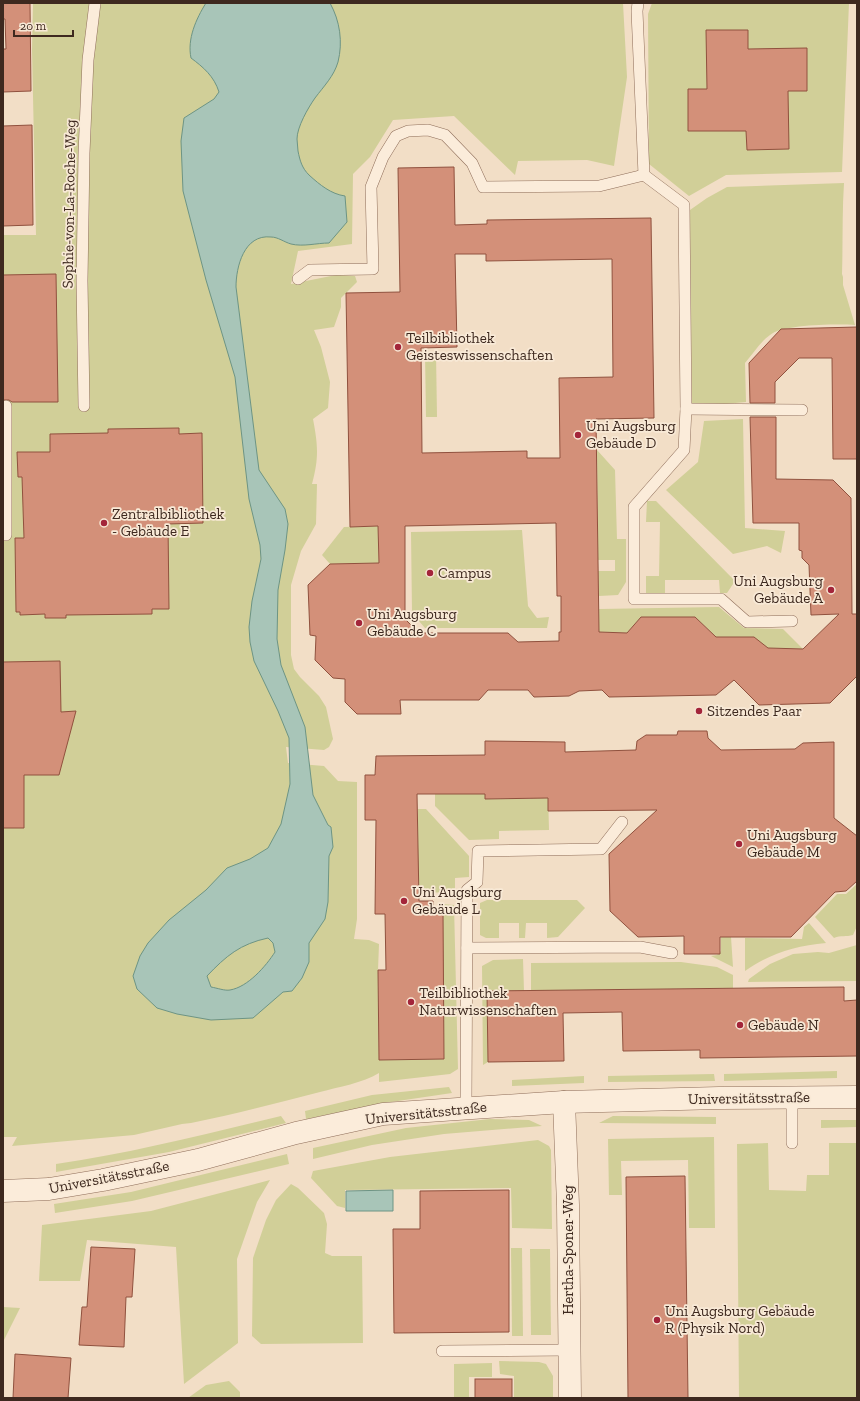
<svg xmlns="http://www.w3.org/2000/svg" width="860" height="1401" viewBox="0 0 860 1401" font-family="'Zilla Slab',serif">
	<rect width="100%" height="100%" fill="#f2dec6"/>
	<g fill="#d1cf98">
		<path d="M33,3H623L627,77L614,166L587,160L518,161L515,175L454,116L393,120L370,157L353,174L352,244L298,251L291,284L336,275L355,276L357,282L341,298V307L334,327L314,330L321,347L330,382L328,408L313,419C318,445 319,458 312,484H317L316,524L301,551L291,585V655L294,669L300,677L319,696L326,707L333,739L329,747L324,750L286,747L288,763L324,766L338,781L357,782V919L354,939L369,940L379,944L378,970L379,1060L444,1059L442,904L454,905L458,1069L450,1074L379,1082V1073C363,1083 338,1087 320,1092C277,1103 235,1114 191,1123L182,1124L134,1135L12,1146L17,1137H3V235H36L32,50Z"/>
		<path d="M652,3H849L842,172L726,175L689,196L649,164L648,14Z"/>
		<path d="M844,183C842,213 843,243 842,274L843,277V285L855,325C838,324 783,324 770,335C760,342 753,354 745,363L746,402L724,404L692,403L690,210L707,198L727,187Z"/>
		<path d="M436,353L437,417H426L425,354Z"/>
		<path d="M743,419L745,528L785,531L781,553L767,546L733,554L666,490L698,462L704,421Z"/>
		<path d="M597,450L615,470L617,539H626V582L618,595L599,596L598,571H615V560H598Z"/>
		<path d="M647,501H656L735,581L727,593H720L719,580H665V594H646V576H659L660,522H646Z"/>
		<path d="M378,526L379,563L330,564L322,555L344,527Z"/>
		<path d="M522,530L528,606L537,618L549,617L547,628H425L412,613L411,532Z"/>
		<path d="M719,607L744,628L783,629L803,649L762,648L724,645L695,617H641L627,633L599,632V609Z"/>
		<path d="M485,791L486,799H529L548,793L549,830L499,831V839L469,840L435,806V794H467Z"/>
		<path d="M418,809H426L469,856V877L455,878V892L418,893Z"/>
		<path d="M857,884V926L853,935C846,937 841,935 834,938L815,917L837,894H846Z"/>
		<path d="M487,900H577L585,908L558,937L547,938V923H526L525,938H519V923H499V938H486L480,935V903Z"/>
		<path d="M809,923L826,943C795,946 771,953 745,971V938L802,939L804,927Z"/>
		<path d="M721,937H731L733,967L711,956L717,955L721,951Z"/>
		<path d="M857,945V981L748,982L749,979L770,964L793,954L818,952L829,953Z"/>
		<path d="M523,959L524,991H487L488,1062L483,1065L482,966L493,960Z"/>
		<path d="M681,962L717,967L733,975V988L531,991V963Z"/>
		<path d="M837,1071V1078L724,1081V1074Z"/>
		<path d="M714,1074L715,1081L608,1082V1076Z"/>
		<path d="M584,1076V1083L512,1086V1080Z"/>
		<path d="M449,1087L452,1093L391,1102L306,1119L305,1111L372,1095Z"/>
		<path d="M281,1116L286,1123L169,1152L56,1172V1164C132,1153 206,1134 281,1116Z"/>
		<path d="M613,1116L716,1117V1124L599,1123Z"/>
		<path d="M490,1119L529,1120L542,1126L444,1134L372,1145L313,1159V1148L406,1128Z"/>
		<path d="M821,1120H857V1127L821,1128Z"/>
		<path d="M714,1137L715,1228H689L688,1160L621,1161L622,1195H609L608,1139Z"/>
		<path d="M538,1140L549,1146L551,1150L552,1229L512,1228L511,1188L345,1190V1208L337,1206L311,1178L313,1171L390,1157Z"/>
		<path d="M768,1143L769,1190L806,1191L807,1175H829V1143H857V1398H739L737,1144Z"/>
		<path d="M287,1154L289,1164L132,1201L55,1213L54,1204L131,1192Z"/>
		<path d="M270,1180L257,1202L237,1259L238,1343L184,1384L176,1247L87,1240L80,1281H39L42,1225L151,1211Z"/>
		<path d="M291,1184L298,1188L324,1213L327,1224L325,1253L332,1256H362L363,1343L261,1344L252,1336L253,1258L266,1220L276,1200Z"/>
		<path d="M511,1248H522L523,1336H512Z"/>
		<path d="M530,1249H550L551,1335H531Z"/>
		<path d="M3,1307L20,1308L3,1342Z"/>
		<path d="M499,1361L539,1362L546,1364L553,1376V1398H514V1376L500,1374Z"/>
		<path d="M492,1363V1377H469V1398H454V1364Z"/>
		<path d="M229,1381L240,1392V1398H188L206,1385Z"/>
	</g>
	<g fill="#a8c5b8" stroke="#6d9484" fill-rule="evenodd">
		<path d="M206,3H330C340,21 343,42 338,62C334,76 324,86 315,98C308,108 297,127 297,139C297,143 298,147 298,151C300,161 302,168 309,175C320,185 331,194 345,196L347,222L329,243C317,243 303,247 291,244C284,242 278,237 271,237C244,234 236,267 236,287L259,470L285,509L288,524L285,550L278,590L277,639L281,665L305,727L313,795L328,825L331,827L333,847L329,856L328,902L325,919L309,943V962L302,978L292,991L283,992L253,1018L211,1020L177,1014L157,1008L137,989L133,976L140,956L148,943L169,920L206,890L227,868L250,859L268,848L281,824L290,784L289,738L278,711L254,661L250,642L249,627L252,601L261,559L260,545L249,499L235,377L206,280L183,191L181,141L184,118L214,99L219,92C214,76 203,67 191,58C187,39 196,19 206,3ZM268,938L273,943L275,952C266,966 248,987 230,990C225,991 217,988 211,987L207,976C226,956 240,944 268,938Z"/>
		<path d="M393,1190V1211H346V1191Z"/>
	</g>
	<g fill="#d39079" stroke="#90513e" fill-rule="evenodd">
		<path d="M3,3H30L31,91L3,92V49H6L5,19H3Z"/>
		<path d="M706,30H748V49L807,48V91H788L789,149L747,150L746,131H688V89H707Z"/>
		<path d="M32,125L33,225L3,226V126Z"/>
		<path d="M454,167L455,225L487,224V220L651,218L654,418L596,419L599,632L627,633L641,617H695L716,637H754L768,648L803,649L839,614L811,615L809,565L802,558V551L799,550V523H753L750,417H776V479L833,480L851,498L852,614H857V676L830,703L759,705L734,680L716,695L609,697L602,690L579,691L569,696L534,697L528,690H488L479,700H400L401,714H357L345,702V679L333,678L315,660L316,636L310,635L308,585L330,564L379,563L378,526L350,527L346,293L400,292L398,168ZM455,254H486V261L612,259L613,377L559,378L560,458H527V451L422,453L421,348L457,347ZM556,523L557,596H561V632H559V641L518,642L508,633H419L405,619V526Z"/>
		<path d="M56,274L58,402H12L9,400H3V275Z"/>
		<path d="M857,327V459H833L832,358H799L775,382V403H750L749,363L781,329Z"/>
		<path d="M179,428V434L202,433L203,523L168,524L169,609H152V614L66,615V618H45V614L20,615V612H16L15,538H24L22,477H18L17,452H50V434L108,433V429Z"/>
		<path d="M60,661L61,712L76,711L59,775H24V828H3V662Z"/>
		<path d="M678,731H707L708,738L721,750L795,749L803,743L834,742V818L857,836V881L846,891L835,892L791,937H720V954H684V936L638,937L610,911L609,854L657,810L548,811V798L485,799V794H417L419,901H433V911H443L444,1059L379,1060L378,970H386L385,914H375L376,820H365V775H375L376,756L485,755V741L565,742V752L636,750L637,741L646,735H677Z"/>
		<path d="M844,987V1001L857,1000V1056L700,1058V1050L623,1051L622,1012L563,1013L564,1061L488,1062L487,991Z"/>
		<path d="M685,1176L688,1398H628L626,1177Z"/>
		<path d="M509,1190V1332L394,1333L393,1229H420V1191Z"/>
		<path d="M91,1247L135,1249L132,1297H126L124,1347L79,1345L82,1307H87Z"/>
		<path d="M15,1354L71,1358L68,1398H13Z"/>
		<rect x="475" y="1379" width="37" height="19"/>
	</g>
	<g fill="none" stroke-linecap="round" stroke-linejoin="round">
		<g stroke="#8f6e5a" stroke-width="12">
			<g id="lane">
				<path d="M638,3L637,11L644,175"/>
				<path d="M644,175L684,205L686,409L684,450L634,507V599H721L747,622L792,621"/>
				<path d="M298,279L310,270L373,269L371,187L383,157L396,136L408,131L428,130L445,135L472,163L483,187L599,186L644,175"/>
				<path d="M6,406V535"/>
				<path d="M84,406L82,281L84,153L88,60L95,3"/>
				<path d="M686,409L802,410"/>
				<path d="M467,948L640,947L672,953"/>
				<path d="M792,1098V1143"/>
				<path d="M466,1108L467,890L477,882L478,851L601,849L622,822"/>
				<path d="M442,1351L569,1350"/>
			</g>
		</g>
		<g stroke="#8f6e5a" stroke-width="23">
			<g id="street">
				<path d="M564,1102L568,1205L570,1398"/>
				<path d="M3,1191L49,1189L103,1180L198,1160L296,1133L383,1114L564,1102L719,1098L857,1097"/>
			</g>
		</g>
		<use href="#lane" stroke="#fbecda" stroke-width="11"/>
		<use href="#street" stroke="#fbecda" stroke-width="22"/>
	</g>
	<g fill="#a3253a" stroke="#f8e9d6" stroke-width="1.5">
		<circle cx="398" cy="347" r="4"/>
		<circle cx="578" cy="435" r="4"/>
		<circle cx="104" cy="523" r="4"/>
		<circle cx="430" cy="573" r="4"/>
		<circle cx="831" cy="590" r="4"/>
		<circle cx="359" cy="623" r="4"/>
		<circle cx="699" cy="711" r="4"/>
		<circle cx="739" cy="844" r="4"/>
		<circle cx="404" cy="901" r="4"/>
		<circle cx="411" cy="1002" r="4"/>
		<circle cx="740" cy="1025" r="4"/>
		<circle cx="657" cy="1320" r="4"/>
	</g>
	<g text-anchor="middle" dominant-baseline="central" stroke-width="3.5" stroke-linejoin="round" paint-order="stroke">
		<g font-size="15" fill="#3e291f" stroke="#f8e9d6">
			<text transform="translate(69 204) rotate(-89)">Sophie-von-La-Roche-Weg</text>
			<text transform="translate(749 1098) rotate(-1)">Universitätsstraße</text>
			<text transform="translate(426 1113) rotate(-6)">Universitätsstraße</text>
			<text transform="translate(109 1177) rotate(-11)">Universitätsstraße</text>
			<text transform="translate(568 1250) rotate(-90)">Hertha-Sponer-Weg</text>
		</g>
		<g font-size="15" fill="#3e291f" stroke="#f8e9d6" text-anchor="start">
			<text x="406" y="338">Teilbibliothek<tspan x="406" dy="17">Geisteswissenschaften</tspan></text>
			<text x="586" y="426">Uni Augsburg<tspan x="586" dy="17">Gebäude D</tspan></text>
			<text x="112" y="514">Zentralbibliothek<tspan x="112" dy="17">- Gebäude E</tspan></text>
			<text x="438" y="573">Campus</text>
			<text x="823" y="581" text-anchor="end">Uni Augsburg<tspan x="823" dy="17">Gebäude A</tspan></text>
			<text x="367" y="614">Uni Augsburg<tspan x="367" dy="17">Gebäude C</tspan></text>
			<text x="707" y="711">Sitzendes Paar</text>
			<text x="747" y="835">Uni Augsburg<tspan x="747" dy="17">Gebäude M</tspan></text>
			<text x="412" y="892">Uni Augsburg<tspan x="412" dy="17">Gebäude L</tspan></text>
			<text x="419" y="993">Teilbibliothek<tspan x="419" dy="17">Naturwissenschaften</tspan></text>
			<text x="748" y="1025">Gebäude N</text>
			<text x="665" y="1311">Uni Augsburg Gebäude<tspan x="665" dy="17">R (Physik Nord)</tspan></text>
		</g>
	</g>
	<rect width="860" height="1401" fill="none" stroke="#3e291f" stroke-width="8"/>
	<path d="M14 30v6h59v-6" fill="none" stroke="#3e291f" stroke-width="2"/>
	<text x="20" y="30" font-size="12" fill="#3e291f" stroke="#f8e9d6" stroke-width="3" paint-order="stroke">20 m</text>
</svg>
